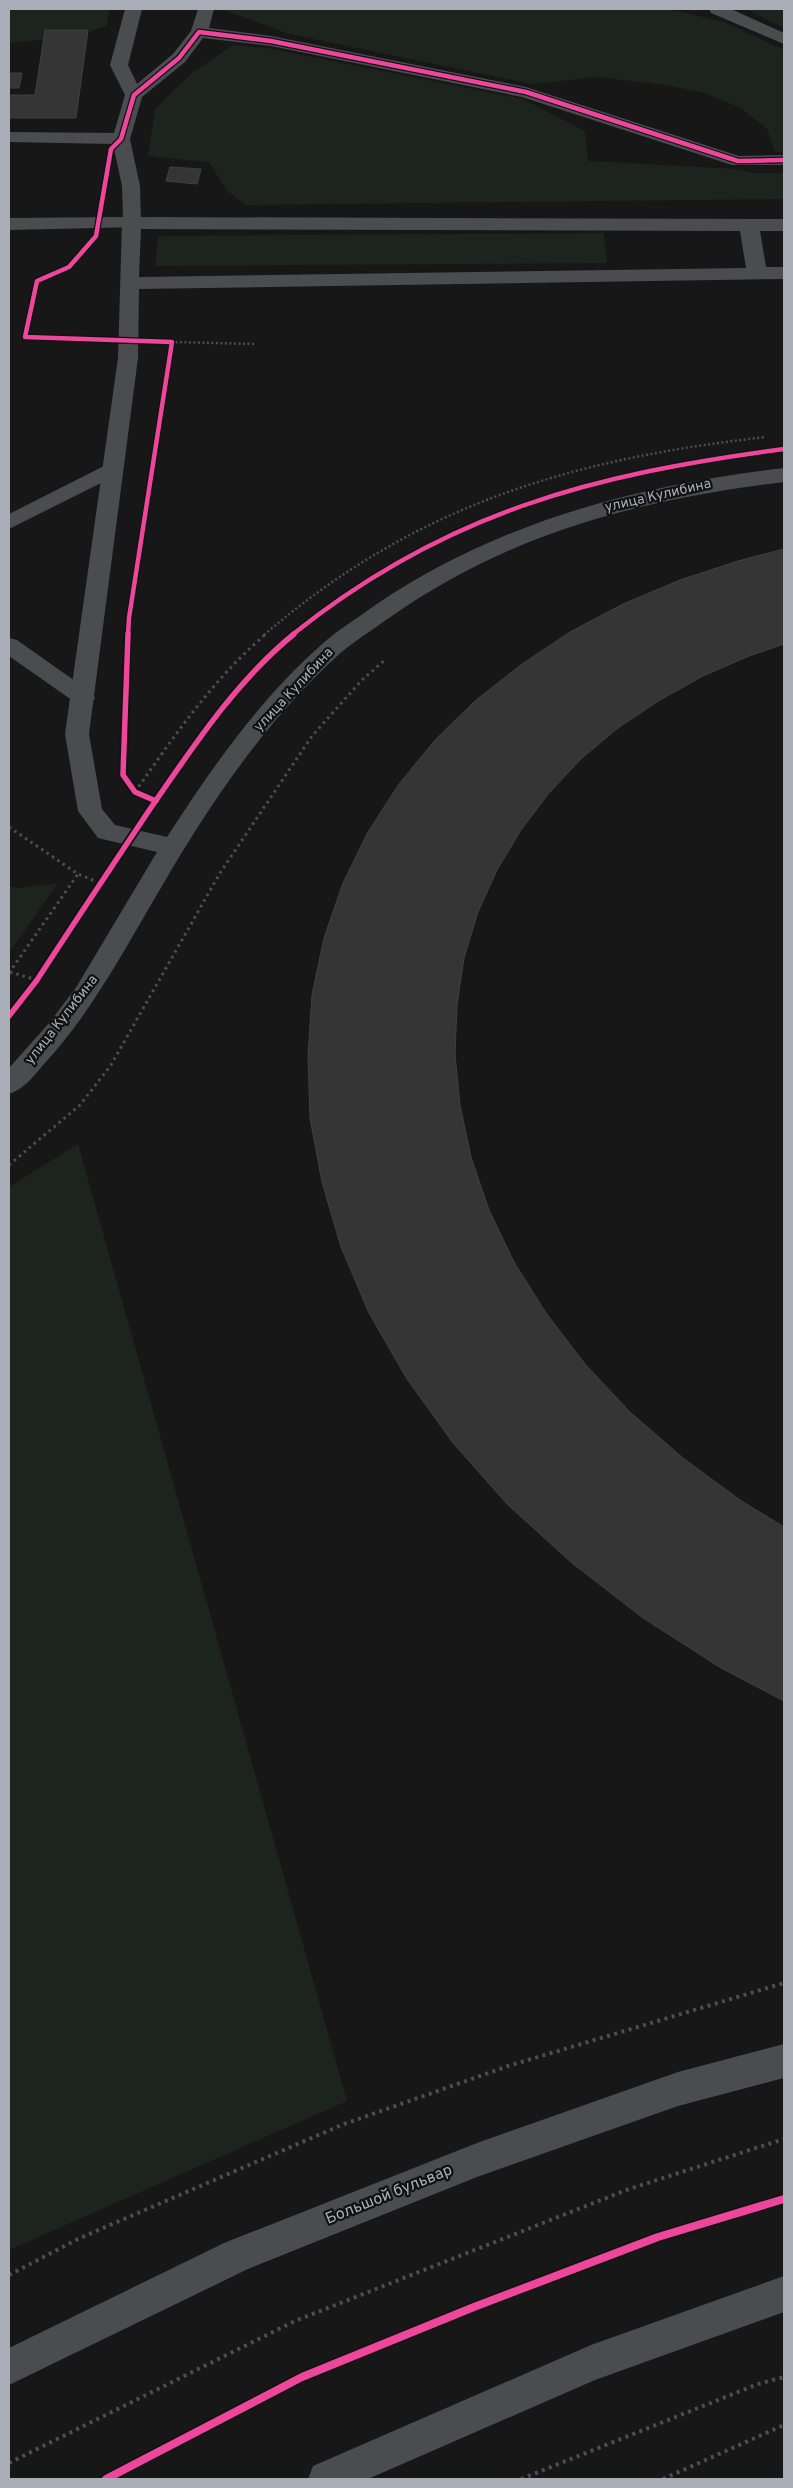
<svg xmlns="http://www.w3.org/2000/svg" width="793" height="2488" viewBox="0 0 793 2488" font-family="Overpass,sans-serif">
	<rect width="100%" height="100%" fill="#171717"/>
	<g fill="#1d241e">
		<path d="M9,9H109L107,26L71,37L9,43Z"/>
		<path d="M222,9H668L724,22L784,50V153L775,152L767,129L741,108L704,93L666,85L597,77L532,84L289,34Z"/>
		<path d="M748,9H784V28L749,10Z"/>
		<path d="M233,45L267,48L523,99L585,131L588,161L736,169L754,173H784V199L246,205L226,190L209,162L148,156L155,109L192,73Z"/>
		<path d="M604,233L607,263L155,266L158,236Z"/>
		<path d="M58,883L9,953V886L19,888Z"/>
		<path d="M78,1144L347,2101L9,2250V1187Z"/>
	</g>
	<g fill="#353536" stroke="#3f4043">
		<path d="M45,30H88L76,118H9V95H35Z"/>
		<path d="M9,73H22L19,88H9Z"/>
		<path d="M170,167L201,169L197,184L166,181Z"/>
		<path d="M784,549V644L749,656L703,676L660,700L618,728L582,758L549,793L521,830L497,870L478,912L464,958L457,1005L455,1055L460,1105L471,1157L489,1210L514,1262L546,1313L585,1364L630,1412L683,1458L740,1500L784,1527V1701L721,1668L643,1618L572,1563L508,1505L453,1443L407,1379L369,1313L341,1247L322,1182L310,1118L308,1056L312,995L324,938L343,883L368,832L399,784L435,740L476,700L522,664L570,632L623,604L680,580L738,561Z"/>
	</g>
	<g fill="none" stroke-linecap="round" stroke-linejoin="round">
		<g stroke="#4d4e52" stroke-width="2.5" stroke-dasharray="2 2.5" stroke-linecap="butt">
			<path d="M37,281L69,267L76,259"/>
			<path d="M25,337L86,339"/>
			<path d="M171,352L172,342L256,344"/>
			<path d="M264,635C415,505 571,459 766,437"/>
		</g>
		<g stroke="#4d4e52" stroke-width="3" stroke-dasharray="2.5 4" stroke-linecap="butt">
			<path d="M124,748L126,697"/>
			<path d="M129,783L135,792L156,801"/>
			<path d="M135,792C175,735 213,679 266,634"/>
			<path d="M9,827L78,874L100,883"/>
			<path d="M10,972L37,980"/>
			<path d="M9,973L78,874"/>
			<path d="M9,1165L80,1105L111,1065L220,873L312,736L362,680L386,659"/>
		</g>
		<g stroke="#4d4e52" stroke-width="4" stroke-dasharray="3 4.5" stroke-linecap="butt">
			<path d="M9,2275L80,2238L344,2124L508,2066L784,1983"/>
			<path d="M9,2463L295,2321L629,2189L784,2139"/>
			<path d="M521,2479L758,2384L784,2377"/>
			<path d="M663,2479L784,2425"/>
		</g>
		<g fill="#4b4c50" fill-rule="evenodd">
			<path d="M125,9H142L128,65L137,84L173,54L191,31L198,9H214L209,28L271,36L526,87L739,156L784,155V165H732L522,97L271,46L203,38L185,62L142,97L130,139L140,186L141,223L139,227L9,230V218L123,217L122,186L113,144L9,142V132L114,133L125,95L110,65Z"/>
			<path d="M709,9H731L784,33V44L711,13Z"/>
			<path d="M114,461L121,463L124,468L121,473L9,529V514Z"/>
			<path d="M9,638L17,640L92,693L95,698L92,703L84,706L76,703L9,656Z"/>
		</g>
		<g fill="#4b4c50" fill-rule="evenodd">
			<path d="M132,217L784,219V231H760L766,267H784V279L139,289L138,358L89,734L102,809L115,825L167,837C211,769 259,700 320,646C336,631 356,619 374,606C497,522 638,485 784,468V482C638,500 512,532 389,618C371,631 351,643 335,658C265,722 209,805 162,886C125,948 93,1011 44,1064C34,1076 24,1089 9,1094V1068L50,1022L77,986L157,852L98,838L78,811L65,734L118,358L122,223L125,219ZM141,229L740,231L746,268L139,277Z"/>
			<path d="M784,2044V2078L678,2106L477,2177L248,2269L9,2385V2348L224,2243L477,2143L678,2072Z"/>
			<path d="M784,2276V2312L595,2380L368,2479H308L313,2466L591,2345Z"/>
		</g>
		<g stroke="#111113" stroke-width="7">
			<g id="cycleway-far2">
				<path d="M128,635L129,618L172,342L25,337L37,281L69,267L96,236L111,149L121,139L134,95L179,58L199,32L271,41L526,92L738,161L784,160"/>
				<path d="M292,635C445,512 594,474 784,449"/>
			</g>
		</g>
		<g stroke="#111113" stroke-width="9">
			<g id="cycleway-far1">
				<path d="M128,634L123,775L135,792L156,801"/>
				<path d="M9,1016L37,980C74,923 112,866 150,809C193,747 235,682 294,634"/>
			</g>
		</g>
		<g stroke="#111113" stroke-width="11">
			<path id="cycleway" d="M106,2479L302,2377L474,2307L658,2237L784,2199"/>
		</g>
		<use href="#cycleway-far2" stroke="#ed469a" stroke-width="4.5"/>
		<use href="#cycleway-far1" stroke="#ed469a" stroke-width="5.5"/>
		<use href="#cycleway" stroke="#ed469a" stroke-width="8"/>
	</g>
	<g text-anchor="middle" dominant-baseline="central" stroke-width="4.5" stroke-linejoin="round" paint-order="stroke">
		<g font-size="14" fill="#a8adb8" stroke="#111113">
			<text transform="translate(658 496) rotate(-13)">улица Кулибина</text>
			<text transform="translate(294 690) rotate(-47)">улица Кулибина</text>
			<text transform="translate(62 1020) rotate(-52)">улица Кулибина</text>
		</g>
		<g font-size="16" fill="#a8adb8" stroke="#111113">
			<text transform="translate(389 2195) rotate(-22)">Большой бульвар</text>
		</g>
	</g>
	<rect width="793" height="2488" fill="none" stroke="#a8adb8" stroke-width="20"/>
</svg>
